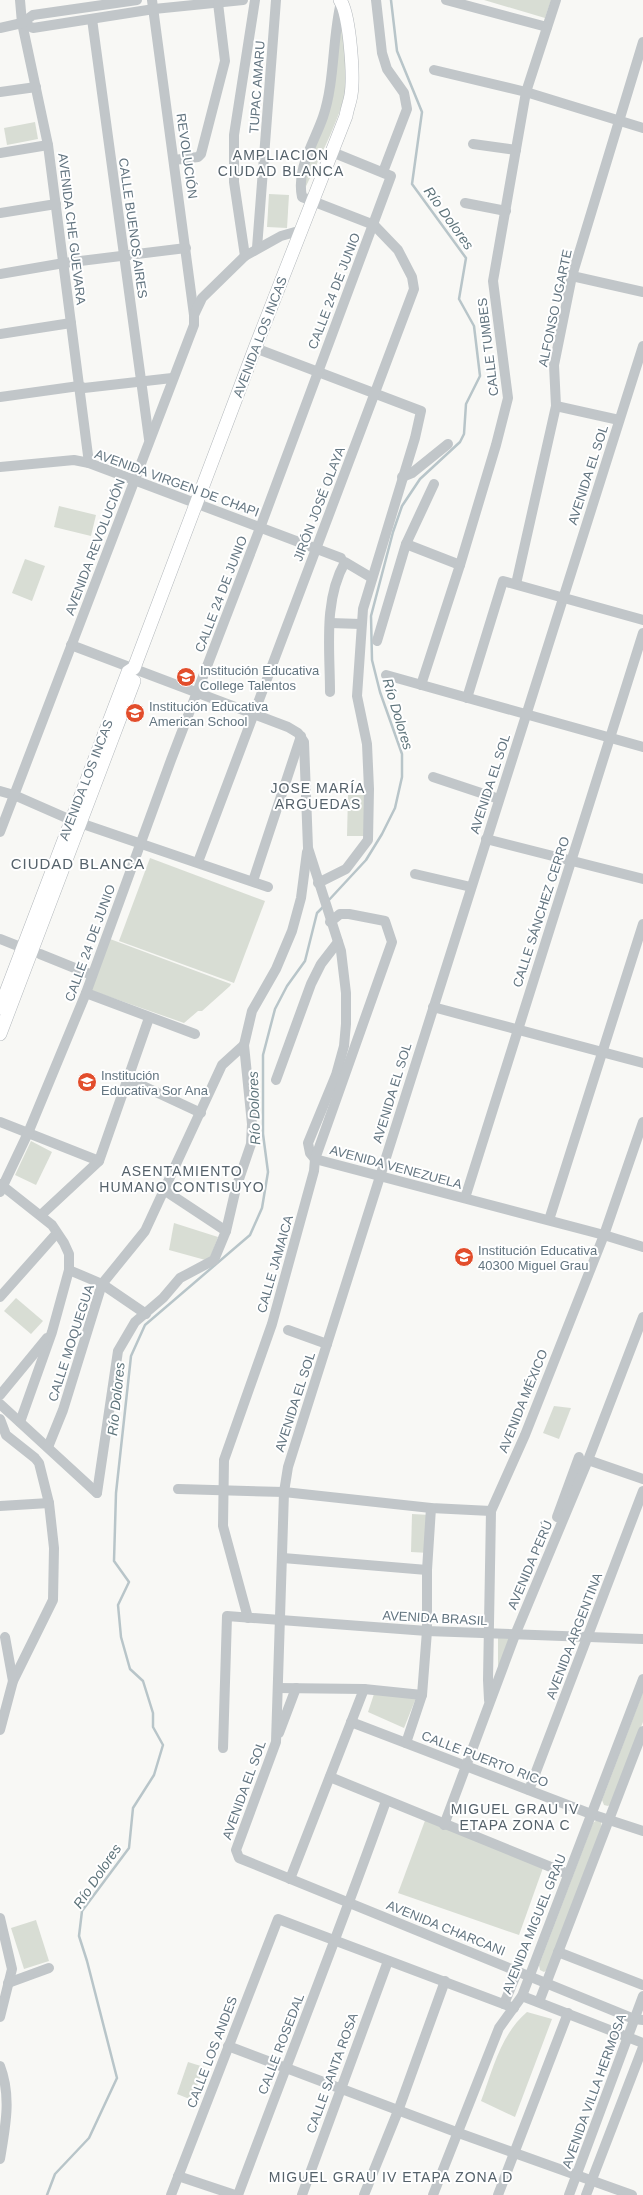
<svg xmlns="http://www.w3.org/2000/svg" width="643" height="2195" viewBox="0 0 643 2195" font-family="Helvetica,sans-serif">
	<rect width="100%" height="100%" fill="#f8f8f5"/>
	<g fill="#d8ddd4">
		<path d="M484,0H551L545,18Z"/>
		<path d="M338,25H342C345,44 348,62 347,81C345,111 317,162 304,191L303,176L334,91Z"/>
		<path d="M35,122L38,139L7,145L4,128Z"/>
		<path d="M269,194L289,195L287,228L267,227Z"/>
		<path d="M59,506L96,515L91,536L54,527Z"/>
		<path d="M25,559L45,566L32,601L12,593Z"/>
		<path d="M348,795H366L365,836H347Z"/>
		<path d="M150,858L265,901L234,983L119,941Z"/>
		<path d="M110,939L231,984L230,986L202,1011H198L184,1023L90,990Z"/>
		<path d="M31,1141L52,1152L36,1185L15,1175Z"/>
		<path d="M174,1223L218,1237L209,1261L169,1250Z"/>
		<path d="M16,1298L43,1321L31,1334L4,1311Z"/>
		<path d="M554,1406L571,1408L559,1439L543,1433Z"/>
		<path d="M412,1514L430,1515L429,1553L411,1552Z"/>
		<path d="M498,1638L512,1639L498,1672Z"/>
		<path d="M643,1692V1722L611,1804L608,1806L604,1805L602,1800Z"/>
		<path d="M374,1694L416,1698L404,1728L368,1712Z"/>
		<path d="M426,1818L544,1865L519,1935L398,1893Z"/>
		<path d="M597,1820L601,1822L602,1828L548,1969L544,1972L540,1970L539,1965L593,1823Z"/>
		<path d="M36,1920L49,1961L24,1969L11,1928Z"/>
		<path d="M527,2012L552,2019L515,2117L481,2101C493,2069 501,2034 527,2012Z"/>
		<path d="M188,2062L204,2067L192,2100L177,2094Z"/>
	</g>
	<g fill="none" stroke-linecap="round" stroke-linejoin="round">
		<g stroke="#b8c5c9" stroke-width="2.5">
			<path d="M328,901L366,860L382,834L395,808L402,777V754L380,692L372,660L371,616L393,532L402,506L420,479L460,442L464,434L466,404L480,376L474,326L459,299L466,258L412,184L422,112L397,51L391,0"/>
			<path d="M47,2195L55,2174L89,2138L117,2078L87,1961L79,1936L82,1911L129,1848L133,1808L154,1775L163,1745L153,1727V1713L143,1681L130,1669L121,1637L118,1605L129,1582L114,1561L116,1493L131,1356L145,1325L250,1235L262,1208L268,1172L263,1134V1055L275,1009L287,986L305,961L317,913L324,906"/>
		</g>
		<g stroke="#b3b8bc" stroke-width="14">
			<g id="major">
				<path d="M0,1008L128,672L134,668L255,348L346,116C347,109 350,102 351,95C354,77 350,15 340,0"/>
				<path d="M0,1034L134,681"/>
			</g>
		</g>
		<g stroke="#c1c6c9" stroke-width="10">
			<path d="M20,0L22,23L48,145L89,463"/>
			<path d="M152,0L194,315"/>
			<path d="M376,0L382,53L387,69L404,93L407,109L383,172"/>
			<path d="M446,0L547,27"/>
			<path d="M92,19L149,439"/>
			<path d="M22,23L33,28L154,9L243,0"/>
			<path d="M0,28L22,23L33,15L137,0"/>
			<path d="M434,70L526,92L643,128"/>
			<path d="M0,92L36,87"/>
			<path d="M473,144L516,150"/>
			<path d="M0,153L48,145"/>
			<path d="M174,160L198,157L201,154L225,61L218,3"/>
			<path d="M465,203L506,211"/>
			<path d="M0,213L56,204"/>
			<path d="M257,248L276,0"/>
			<path d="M245,256L234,182V135L255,0"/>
			<path d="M0,274L64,263L186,248"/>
			<path d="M572,276L643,292"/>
			<path d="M0,334L71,323"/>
			<path d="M643,346L288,1467L284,1492L276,1742L236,1850L239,1858L634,2019L643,2020"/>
			<path d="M255,348L421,411L415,438L363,609L357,696L367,744L369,789L368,840L346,869L318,883"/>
			<path d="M0,397L79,386L84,388L172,378"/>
			<path d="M556,406L619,420"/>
			<path d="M0,467L74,460L89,463L341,558"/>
			<path d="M402,477L412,473L448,444"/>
			<path d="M406,544L460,565"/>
			<path d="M516,584L556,406L554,365L572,276L643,42"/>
			<path d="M330,623L361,624"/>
			<path d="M377,641L406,544L434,484"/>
			<path d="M71,645L288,727L298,733L304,742L308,848L341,951L346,993V1024L344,1046L336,1075L308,1143L310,1153L315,1159L604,1235L643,1247"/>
			<path d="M386,675L643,747"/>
			<path d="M421,685L460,565L496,445L508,398L493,281L526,92L556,0"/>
			<path d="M330,692C330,649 323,601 345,562L372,578"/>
			<path d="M467,698L503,581L643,620"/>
			<path d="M433,777L499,799"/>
			<path d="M0,791L14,795L71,820"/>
			<path d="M80,823L268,887"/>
			<path d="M0,832L194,325V315L202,298L245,256L281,236L302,230"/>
			<path d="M486,839L643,879"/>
			<path d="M198,862L414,289L412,277L398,250L374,225L302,197C296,169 314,143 323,117C335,81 332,40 341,2"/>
			<path d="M415,874L471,887"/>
			<path d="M253,881L301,736"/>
			<path d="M0,939L23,948"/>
			<path d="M40,954L92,975"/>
			<path d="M86,993L195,1034"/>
			<path d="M433,1007L643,1063"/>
			<path d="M128,1079L201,1113"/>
			<path d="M276,1080L311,984L321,964L338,942"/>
			<path d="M0,1122L99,1161"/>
			<path d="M0,1184L52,1225L64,1243L69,1254V1270L52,1332L20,1422"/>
			<path d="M164,1190L226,1231"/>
			<path d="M0,1192L28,1133L86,993L171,760L260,528L391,176L332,152"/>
			<path d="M465,1198L643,633"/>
			<path d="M41,1215L99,1161L149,1018"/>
			<path d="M549,1220L643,924"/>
			<path d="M69,1270L102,1284L146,1314"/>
			<path d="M0,1297L56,1234"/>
			<path d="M288,1330L327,1344"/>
			<path d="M0,1395L47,1338"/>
			<path d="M0,1404L97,1493"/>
			<path d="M0,1419L6,1435L35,1458L39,1463L49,1503L54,1548L53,1600L13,1681L0,1730"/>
			<path d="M48,1447L63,1410L102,1284L145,1231L222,1065L244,1045"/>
			<path d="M588,1460L643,1479"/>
			<path d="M178,1489L284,1492L431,1508L491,1511"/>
			<path d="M97,1493L118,1351L135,1322L163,1298L180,1278L214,1260L226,1231L236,1188L251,1144L252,1124L244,1045L252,1011L276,969L292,931L301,898L307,852"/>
			<path d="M0,1506L49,1503"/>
			<path d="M557,1517L579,1457"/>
			<path d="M283,1558L427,1570"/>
			<path d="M248,1618L223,1526L224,1460L272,1324L314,1171L315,1159L392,942L385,921L349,914H340L330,922"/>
			<path d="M5,1637L13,1681"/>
			<path d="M278,1688L364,1689L422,1695"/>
			<path d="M489,1700L488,1680L491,1511L525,1435L604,1235L643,1122"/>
			<path d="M351,1722L591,1814L643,1831"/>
			<path d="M279,1733L296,1688"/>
			<path d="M406,1743L422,1695L427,1631V1570L431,1508"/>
			<path d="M223,1748L227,1616L427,1631L643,1639"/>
			<path d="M330,1777L568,1874"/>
			<path d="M529,1790L643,1491"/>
			<path d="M444,1825L515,1635L588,1460L643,1317"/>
			<path d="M290,1879L364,1689"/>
			<path d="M0,1918L12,1969L0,2017"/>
			<path d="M558,1952L643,1985"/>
			<path d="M8,1983L49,1968"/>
			<path d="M522,1996L643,2043"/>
			<path d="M539,2002L643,1731"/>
			<path d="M504,2004L517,1972"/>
			<path d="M228,2046L456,2132L632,2195"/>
			<path d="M0,2066C12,2097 5,2128 0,2159"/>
			<path d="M178,2176L235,2195"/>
			<path d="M171,2195L278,1919L514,2008"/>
			<path d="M238,2195C287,2063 339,1933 386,1801"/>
			<path d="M302,2195L388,1961"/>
			<path d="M364,2195L398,2111L445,1981"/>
			<path d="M433,2195L499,2028L522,1996L643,1679"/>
			<path d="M498,2195L568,2013"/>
			<path d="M569,2195L643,1996"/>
			<path d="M586,2195L643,2047"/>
		</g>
		<use href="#major" stroke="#fff" stroke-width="13"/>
	</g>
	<defs>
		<g id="school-disc" transform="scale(1)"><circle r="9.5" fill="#e24d2b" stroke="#fff"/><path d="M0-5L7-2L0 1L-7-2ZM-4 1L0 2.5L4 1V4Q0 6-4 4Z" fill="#fff"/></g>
	</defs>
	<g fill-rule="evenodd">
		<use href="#school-disc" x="186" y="677"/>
		<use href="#school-disc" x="135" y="713"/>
		<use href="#school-disc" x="87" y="1082"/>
		<use href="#school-disc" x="464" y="1257"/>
	</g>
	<g text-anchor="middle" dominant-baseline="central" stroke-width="4" stroke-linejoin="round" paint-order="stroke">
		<g font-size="13" fill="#637580" stroke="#fff">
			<text transform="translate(257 87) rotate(-86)">TUPAC AMARU</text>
			<text transform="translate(187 156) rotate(82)">REVOLUCIÓN</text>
			<text transform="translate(133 228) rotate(82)">CALLE BUENOS AIRES</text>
			<text transform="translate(72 229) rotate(83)">AVENIDA CHE GUEVARA</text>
			<text transform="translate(334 291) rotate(-69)">CALLE 24 DE JUNIO</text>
			<text transform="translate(555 308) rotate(-78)">ALFONSO UGARTE</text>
			<text transform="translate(260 337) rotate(-69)">AVENIDA LOS INCAS</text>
			<text transform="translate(488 347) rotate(-97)">CALLE TUMBES</text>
			<text transform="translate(588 475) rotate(-72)">AVENIDA EL SOL</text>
			<text transform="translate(177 483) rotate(20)">AVENIDA VIRGEN DE CHAPI</text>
			<text transform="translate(319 504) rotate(-69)">JIRÓN JOSÉ OLAYA</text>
			<text transform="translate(95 547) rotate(-69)">AVENIDA REVOLUCIÓN</text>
			<text transform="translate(221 594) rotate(-69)">CALLE 24 DE JUNIO</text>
			<text transform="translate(86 780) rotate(-69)">AVENIDA LOS INCAS</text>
			<text transform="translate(490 784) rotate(-72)">AVENIDA EL SOL</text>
			<text transform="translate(541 912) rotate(-72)">CALLE SÁNCHEZ CERRO</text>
			<text transform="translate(90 943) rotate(-70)">CALLE 24 DE JUNIO</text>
			<text transform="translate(392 1093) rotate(-73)">AVENIDA EL SOL</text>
			<text transform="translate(396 1167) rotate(15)">AVENIDA VENEZUELA</text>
			<text transform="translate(275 1264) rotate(-74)">CALLE JAMAICA</text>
			<text transform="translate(71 1343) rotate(-72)">CALLE MOQUEGUA</text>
			<text transform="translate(523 1401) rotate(-68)">AVENIDA MÉXICO</text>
			<text transform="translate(295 1402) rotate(-72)">AVENIDA EL SOL</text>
			<text transform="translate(530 1565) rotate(-67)">AVENIDA PERÚ</text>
			<text transform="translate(435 1618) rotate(3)">AVENIDA BRASIL</text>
			<text transform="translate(574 1636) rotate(-69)">AVENIDA ARGENTINA</text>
			<text transform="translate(485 1759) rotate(21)">CALLE PUERTO RICO</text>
			<text transform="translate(244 1790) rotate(-70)">AVENIDA EL SOL</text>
			<text transform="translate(534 1924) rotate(-68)">AVENIDA MIGUEL GRAU</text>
			<text transform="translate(446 1928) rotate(22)">AVENIDA CHARCANI</text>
			<text transform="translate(281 2044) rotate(-69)">CALLE ROSEDAL</text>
			<text transform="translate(212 2052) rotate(-69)">CALLE LOS ANDES</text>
			<text transform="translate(332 2073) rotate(-70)">CALLE SANTA ROSA</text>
			<text transform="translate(594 2091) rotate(-70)">AVENIDA VILLA HERMOSA</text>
		</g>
		<g font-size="13" fill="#637580" stroke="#fff" text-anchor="start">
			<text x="200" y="670">Institución Educativa<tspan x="200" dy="15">College Talentos</tspan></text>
			<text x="149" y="706">Institución Educativa<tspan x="149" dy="15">American School</tspan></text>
			<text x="101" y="1075">Institución<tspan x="101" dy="15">Educativa Sor Ana</tspan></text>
			<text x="478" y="1250">Institución Educativa<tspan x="478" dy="15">40300 Miguel Grau</tspan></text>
		</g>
		<g font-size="14" letter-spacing="1" fill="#55626b" stroke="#fff">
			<text x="281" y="155">AMPLIACION<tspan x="281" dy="16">CIUDAD BLANCA</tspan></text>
			<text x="318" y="788">JOSE MARÍA<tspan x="318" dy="16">ARGUEDAS</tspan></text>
			<text x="182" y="1171">ASENTAMIENTO<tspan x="182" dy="16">HUMANO CONTISUYO</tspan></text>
			<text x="515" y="1809">MIGUEL GRAU IV<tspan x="515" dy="16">ETAPA ZONA C</tspan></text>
			<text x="391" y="2177">MIGUEL GRAU IV ETAPA ZONA D</text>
		</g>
		<g font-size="14" font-style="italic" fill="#5e747b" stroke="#fff">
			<text transform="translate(449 218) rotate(54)">Río Dolores</text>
			<text transform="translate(398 714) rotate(73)">Río Dolores</text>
			<text transform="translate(254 1108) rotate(-92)">Río Dolores</text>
			<text transform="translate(116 1399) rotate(-84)">Río Dolores</text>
			<text transform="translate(97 1876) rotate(-56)">Río Dolores</text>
		</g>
		<g font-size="15" letter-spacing="1" fill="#55626b" stroke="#fff">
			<text x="78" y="863">CIUDAD BLANCA</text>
		</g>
	</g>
</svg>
